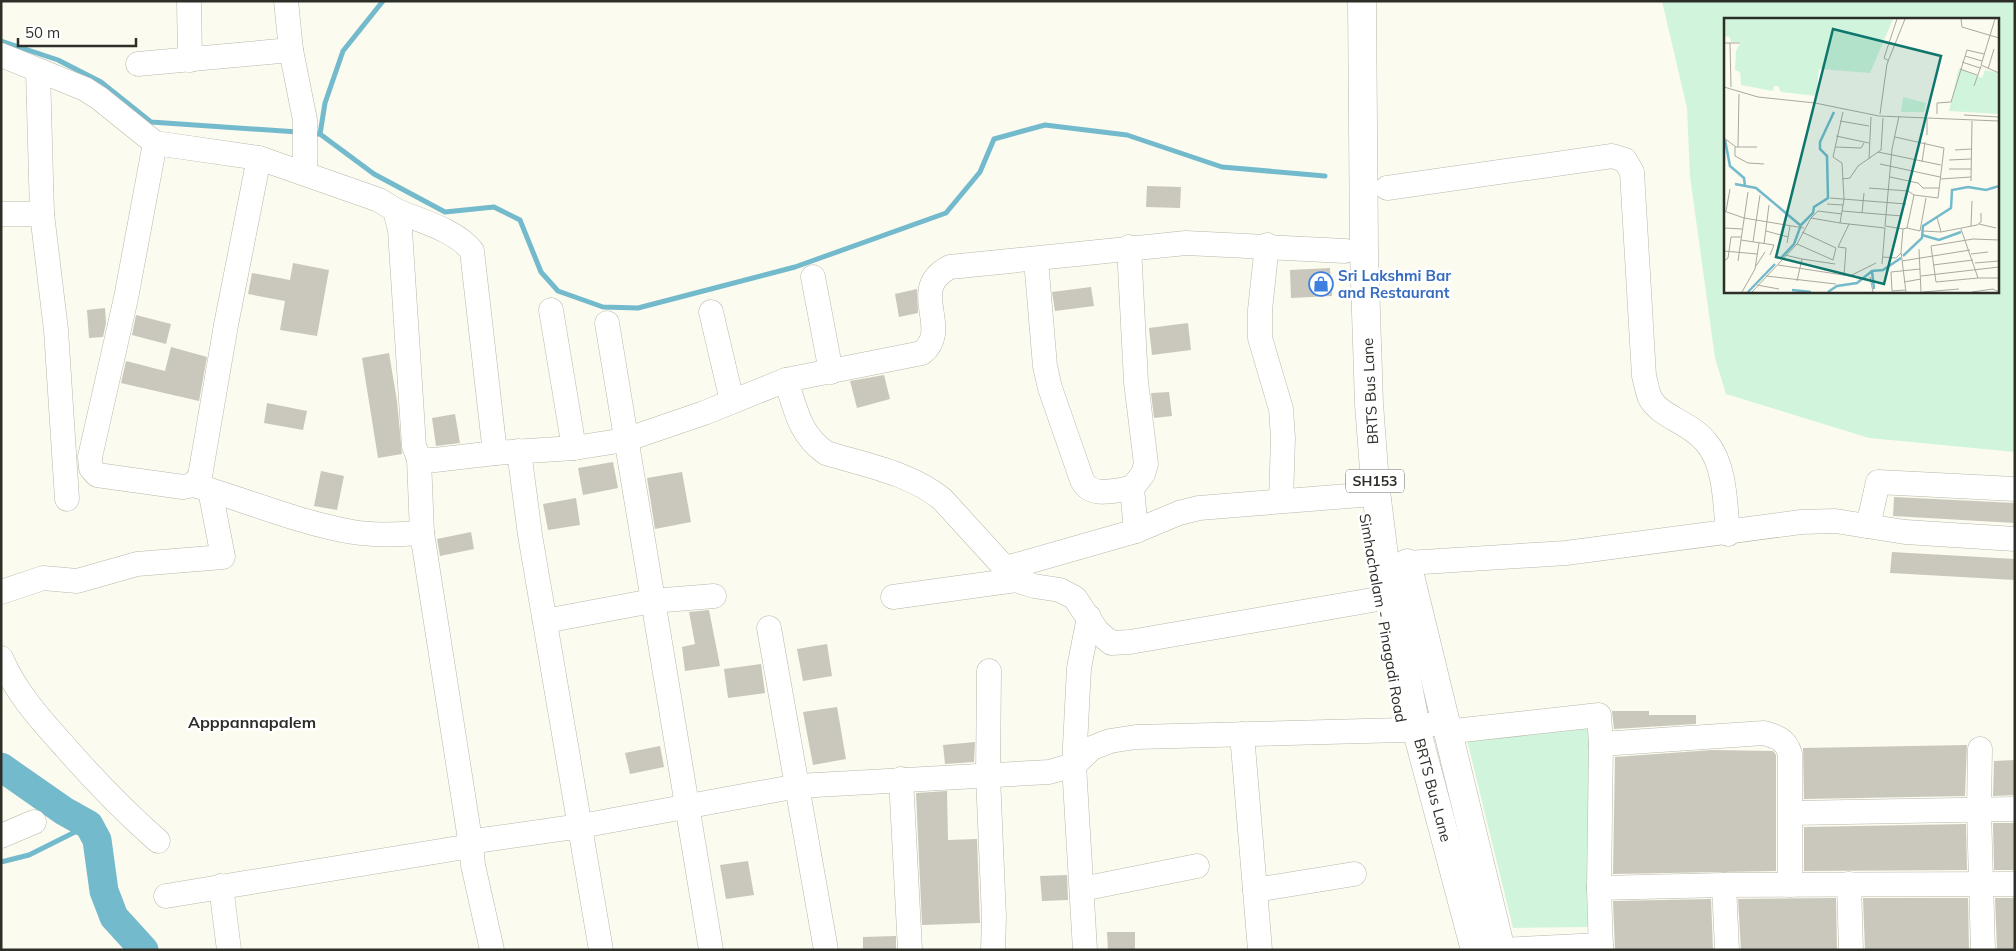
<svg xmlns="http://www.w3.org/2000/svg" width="2016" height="951" viewBox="0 0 2016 951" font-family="Mulish,sans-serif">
	<rect width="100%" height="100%" fill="#fcfbef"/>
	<g fill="#d0f5dc" fill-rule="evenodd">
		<path d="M1662,1H2015V452L1869,438L1726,394L1715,358L1690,176L1687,108ZM1725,19H1997V291H1725Z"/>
		<path d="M1590,722L1589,927L1513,928L1466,736Z"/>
	</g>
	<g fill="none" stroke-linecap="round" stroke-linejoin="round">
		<g stroke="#73bacc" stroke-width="5">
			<path d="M1,41L58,60L101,82L151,122L298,132"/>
			<path d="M311,134H320L374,174L445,212L494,207L520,220L541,272L558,291L603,307L638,308L795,267L946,213L980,172L994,139L1045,125L1127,135L1222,167L1325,176"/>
			<path d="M320,134L325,103L343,51L383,1"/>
			<path d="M1,862L29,855L89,825"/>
		</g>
		<path stroke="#73bacc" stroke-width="29" d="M1,767L64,811L89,825L97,840L104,891L114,917L144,950"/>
	</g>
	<g fill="#cac8bd">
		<path d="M1147,186L1181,187L1180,208L1146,207Z"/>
		<path d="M293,263L329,270L317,336L280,330L285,301L248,294L252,273L290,280Z"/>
		<path d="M1330,268L1332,296L1291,298L1290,270Z"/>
		<path d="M1091,287L1094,306L1055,311L1052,292Z"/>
		<path d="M917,289L918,313L899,317L895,294Z"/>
		<path d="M105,308L106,323L103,337L89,338L87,310Z"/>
		<path d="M136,315L171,324L166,344L132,335Z"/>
		<path d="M1188,323L1191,350L1152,355L1149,328Z"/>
		<path d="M171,347L207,357L199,401L121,383L126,361L165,371Z"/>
		<path d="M389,353L397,401L402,454L378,458L362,358Z"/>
		<path d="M884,375L890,399L857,408L850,381Z"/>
		<path d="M1169,392L1172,416L1154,418L1151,393Z"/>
		<path d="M267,403L307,411L303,430L264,423Z"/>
		<path d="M455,414L460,443L436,446L432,418Z"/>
		<path d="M613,462L618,488L583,495L578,468Z"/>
		<path d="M321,471L344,476L337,510L314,506Z"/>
		<path d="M682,472L691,522L655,529L647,478Z"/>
		<path d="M1894,497L2015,503V523L1893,516Z"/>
		<path d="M576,498L580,525L548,530L543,504Z"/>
		<path d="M471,532L474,549L440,556L437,539Z"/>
		<path d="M1892,552L2015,559V580L1890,573Z"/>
		<path d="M709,610L720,666L685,671L682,647L695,644L689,612Z"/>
		<path d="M827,644L832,676L803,681L797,649Z"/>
		<path d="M761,664L765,693L728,698L724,669Z"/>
		<path d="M837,707L846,759L813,765L803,712Z"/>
		<path d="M1612,711H1649V715H1696V724L1614,729Z"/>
		<path d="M975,742L974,762L945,764L943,745Z"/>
		<path d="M1967,745L1965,796L1804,799L1803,748Z"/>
		<path d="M660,746L664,767L630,774L625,753Z"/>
		<path d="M1712,750L1773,751L1776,755V871L1613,874L1615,757Z"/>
		<path d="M2015,760V795L1993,796L1994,761Z"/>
		<path d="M947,791L948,840L977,839L980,923L922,925L916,793Z"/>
		<path d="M1993,823H2015V870H1994Z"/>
		<path d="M1966,824L1967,870L1804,871V827Z"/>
		<path d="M748,861L754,895L726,899L720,865Z"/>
		<path d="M1067,875L1068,900L1042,901L1040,876Z"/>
		<path d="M1836,898L1837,950H1741L1738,899Z"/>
		<path d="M1863,898H1968L1969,950H1865Z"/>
		<path d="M1995,898H2015V950H1997Z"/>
		<path d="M1711,899L1713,950H1615L1613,901Z"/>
		<path d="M1107,932H1135V950H1108Z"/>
		<path d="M896,936V950H863V937Z"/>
	</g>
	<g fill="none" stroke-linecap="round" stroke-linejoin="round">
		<g stroke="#b8b7ac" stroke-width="25">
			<g id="minor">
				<path d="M189,1L190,60"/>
				<path d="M286,1L291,50L305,120V172"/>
				<path d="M1,55L85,89L99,98L155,143L259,158L379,200L395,210L400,230L414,446L419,459L435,460L495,453L574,448L625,440L704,413L786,380L922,353C953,328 906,289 950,267L1186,243L1345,251"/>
				<path d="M138,64L291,50"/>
				<path d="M38,71L42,214"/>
				<path d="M155,143L126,298L90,457L91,468L97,475L183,487L193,485L200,476L226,325L259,158"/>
				<path d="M1387,188L1612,156L1625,160L1632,172L1644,376C1646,383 1647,391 1650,398C1660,417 1690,422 1706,442C1726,465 1725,505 1728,534"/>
				<path d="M395,210C419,221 455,229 472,251L495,453"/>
				<path d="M1,214H42L56,330L67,499"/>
				<path d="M1267,245L1260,310V338L1281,409L1283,438L1281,501"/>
				<path d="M1129,247L1136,382L1146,464L1143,474L1132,488L1136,531"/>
				<path d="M1036,260L1045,366L1050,388L1082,480C1091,499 1116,490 1132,488"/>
				<path d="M813,277L831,372"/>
				<path d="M551,310L574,448"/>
				<path d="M711,312L732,401"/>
				<path d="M607,323L711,950"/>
				<path d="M786,380C796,410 799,434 826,453C865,465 910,473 942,499L1016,580L1034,586L1060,590L1075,598L1097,631L1111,643L1130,642L1378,599"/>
				<path d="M519,451L530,535L601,950"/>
				<path d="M197,486C248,501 300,523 353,532C376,536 399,534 422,533"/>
				<path d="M1868,526L1878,482L2015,489"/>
				<path d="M1407,563L1566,553L1801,522L1835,521L1905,532L2015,539"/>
				<path d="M1006,568L1136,531L1179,513L1199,508L1361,495"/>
				<path d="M1,592L43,578L77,581L137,564L223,557L210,490"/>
				<path d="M893,597L1016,580"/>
				<path d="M545,621L652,601L714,596"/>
				<path d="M769,628L826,950"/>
				<path d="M1,658C16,693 41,720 66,748C95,781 125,812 158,841"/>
				<path d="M989,671L988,776L994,917L993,950"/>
				<path d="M1242,734L1260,950"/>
				<path d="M1448,735L1463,730L1599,715L1601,744L1764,733C1778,737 1786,740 1790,754V885"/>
				<path d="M1601,744L1599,888L1601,950"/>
				<path d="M1980,749L1979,811L1983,950"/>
				<path d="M901,779L910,950"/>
				<path d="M1792,813L2015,809"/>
				<path d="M1,836L34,822"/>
				<path d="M1849,884L1851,950"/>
				<path d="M1724,885L1727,950"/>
				<path d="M221,886L229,950"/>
				<path d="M1599,888L1724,885L2015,884"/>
				<path d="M1082,889L1197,866"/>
				<path d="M1255,890L1354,874"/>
				<path d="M166,896L471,846L422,533L419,459"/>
				<path d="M492,950L473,865L471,846L482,840L581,826L798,786L1049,772L1074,765L1092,748L1110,741L1136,737L1403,730L1444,722"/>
				<path d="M1085,950L1074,765L1079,668L1089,617"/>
				<path d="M1501,950L1601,945"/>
			</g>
		</g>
		<g stroke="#b8b7ac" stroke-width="29">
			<g id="major">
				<path d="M1362,1L1364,251L1369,404L1375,483L1385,564L1416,728L1475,950"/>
				<path d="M1407,563L1501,950"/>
			</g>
		</g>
		<use href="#minor" stroke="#fff" stroke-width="24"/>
		<use href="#major" stroke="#fff" stroke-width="28"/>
	</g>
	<defs>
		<g id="shop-ring" transform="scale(1.25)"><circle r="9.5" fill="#fff" stroke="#3f7fe0" stroke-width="1.5"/><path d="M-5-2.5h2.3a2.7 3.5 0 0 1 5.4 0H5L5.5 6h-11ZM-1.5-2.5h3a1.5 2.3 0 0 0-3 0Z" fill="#3f7fe0"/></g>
	</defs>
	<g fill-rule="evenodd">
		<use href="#shop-ring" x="1321" y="284"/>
	</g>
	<g text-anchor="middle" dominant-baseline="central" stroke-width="5" stroke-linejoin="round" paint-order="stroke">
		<rect fill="#fff" stroke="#6d6d69" stroke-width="1" x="1346" y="469.5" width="58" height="23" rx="4"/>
		<g font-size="14" font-weight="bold" fill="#2e2e29">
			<text x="1375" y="481">SH153</text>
		</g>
		<g font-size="15" font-weight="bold" fill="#366cbe" stroke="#fff" text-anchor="start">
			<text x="1338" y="275">Sri Lakshmi Bar<tspan x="1338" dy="17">and Restaurant</tspan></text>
		</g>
		<g font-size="15" fill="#2e2e29" stroke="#fff">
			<text transform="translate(1370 391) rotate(-93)">BRTS Bus Lane</text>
			<text transform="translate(1383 618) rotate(80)">Simhachalam - Pinagadi Road</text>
			<text transform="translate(1433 790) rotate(75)">BRTS Bus Lane</text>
		</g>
		<g font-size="16" font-weight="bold" fill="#2e2e29" stroke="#fff">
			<text x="252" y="722">Apppannapalem</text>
		</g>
	</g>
	<g transform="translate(1724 18)">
		<rect width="275" height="275" fill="#fcfbef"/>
		<path d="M0,1H169L146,55L95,51L92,78L57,74L54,68H50L49,73L17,67L16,54L11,52L12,33L17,24H7L6,19L0,18ZM235,50L258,60L261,52L275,55V96L225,93ZM179,79L202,85L200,94H177Z" fill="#d0f5dc"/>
		<path fill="none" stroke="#73bacc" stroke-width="2.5" d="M1,122L6,148L20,160L21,168M11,166L32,170L76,207M198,217L215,222L237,214M179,238L198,220L199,208L227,190L228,172L244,169L262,172L275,168M57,240L70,226L77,207L89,195L90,189L104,180L103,138L96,131V124L110,94M148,253L150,271M68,272L87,274M24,274L51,246M104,274L113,268L133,265L148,253L159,252L177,240"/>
		<path fill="none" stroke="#aaa9a0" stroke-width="1" d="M237,1L238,9L275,20M271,1L257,47L275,55M0,25H16M6,25L7,69M241,38L258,43M165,43L160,40L173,1M238,44L256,50M236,51L253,57M264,51L270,31M250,68L257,48M0,69L34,79L91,85L155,98L275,103M156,96L163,46L181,1M213,96V85L227,84L243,32L260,36M240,97L275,99M175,98L168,131L161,208L179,211L177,234L182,274M116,103L145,108M203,117V101M112,118L145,125M171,119L220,130L214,180L190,177L183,210L179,211M0,120L12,129H33M11,129V138L24,145L40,146M14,129L15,76M111,129L137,130L140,125M231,132L247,131M154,134L217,147M145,141L147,99M225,142L247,141M198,144L201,124M156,146L216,159M225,151H247M166,159L194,165L199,170H215M118,161L126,160L134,148L157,132L159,100M216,161L247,159M247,163L248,103M145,170L184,173L190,177M106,180L182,186M103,186L119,187M0,193L20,200L80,210M2,193L6,171M118,193L178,198M138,195L140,175M213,199L217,214M87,200L94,193L118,196M116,205L161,210L158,246M255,206L272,210M247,208L248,183M0,210L18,211M183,210L196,213L202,180M237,211L254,260H275M42,213L64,219M199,213L217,214L253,207L257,204V195M17,222L24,174M29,224L36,177M63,225L66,208M40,226L45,187M73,226L109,242L112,230L78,214M114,229L122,230L120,258M114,229L125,206M195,231L197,274M0,233L33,236M247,236L264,234M61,237L78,241M159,239L172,240L177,235M0,243L4,240L7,219H17M14,243L17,222L50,227L46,237M178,243L246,232M251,245L275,243M54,247L126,258L152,245M209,247L249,242M32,248L41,234M42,258L112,266M197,258L275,249M146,259L149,274M254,260L212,264L207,228L249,221L275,222M73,263L78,241L111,246M180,264L197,261M33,267L55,271M181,272L168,273L167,254L196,251M18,274L31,251L35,225M28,274L73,226L87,200L116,205L120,181L118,145L109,139L119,94M199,274L235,271M248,274L269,271L275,274"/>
		<path fill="#0f766e" fill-opacity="0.15" stroke="#0f766e" stroke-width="2.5" d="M109,11L217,38L160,266L52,239Z"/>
		<rect width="275" height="275" fill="none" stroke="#2e2e29" stroke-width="2.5"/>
	</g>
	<rect width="2016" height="951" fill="none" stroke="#2e2e29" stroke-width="5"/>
	<path d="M18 38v8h118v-8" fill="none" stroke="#2e2e29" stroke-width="2.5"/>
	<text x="25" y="38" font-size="15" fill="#2e2e29" stroke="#ffffff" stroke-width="4" paint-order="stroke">50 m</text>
</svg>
